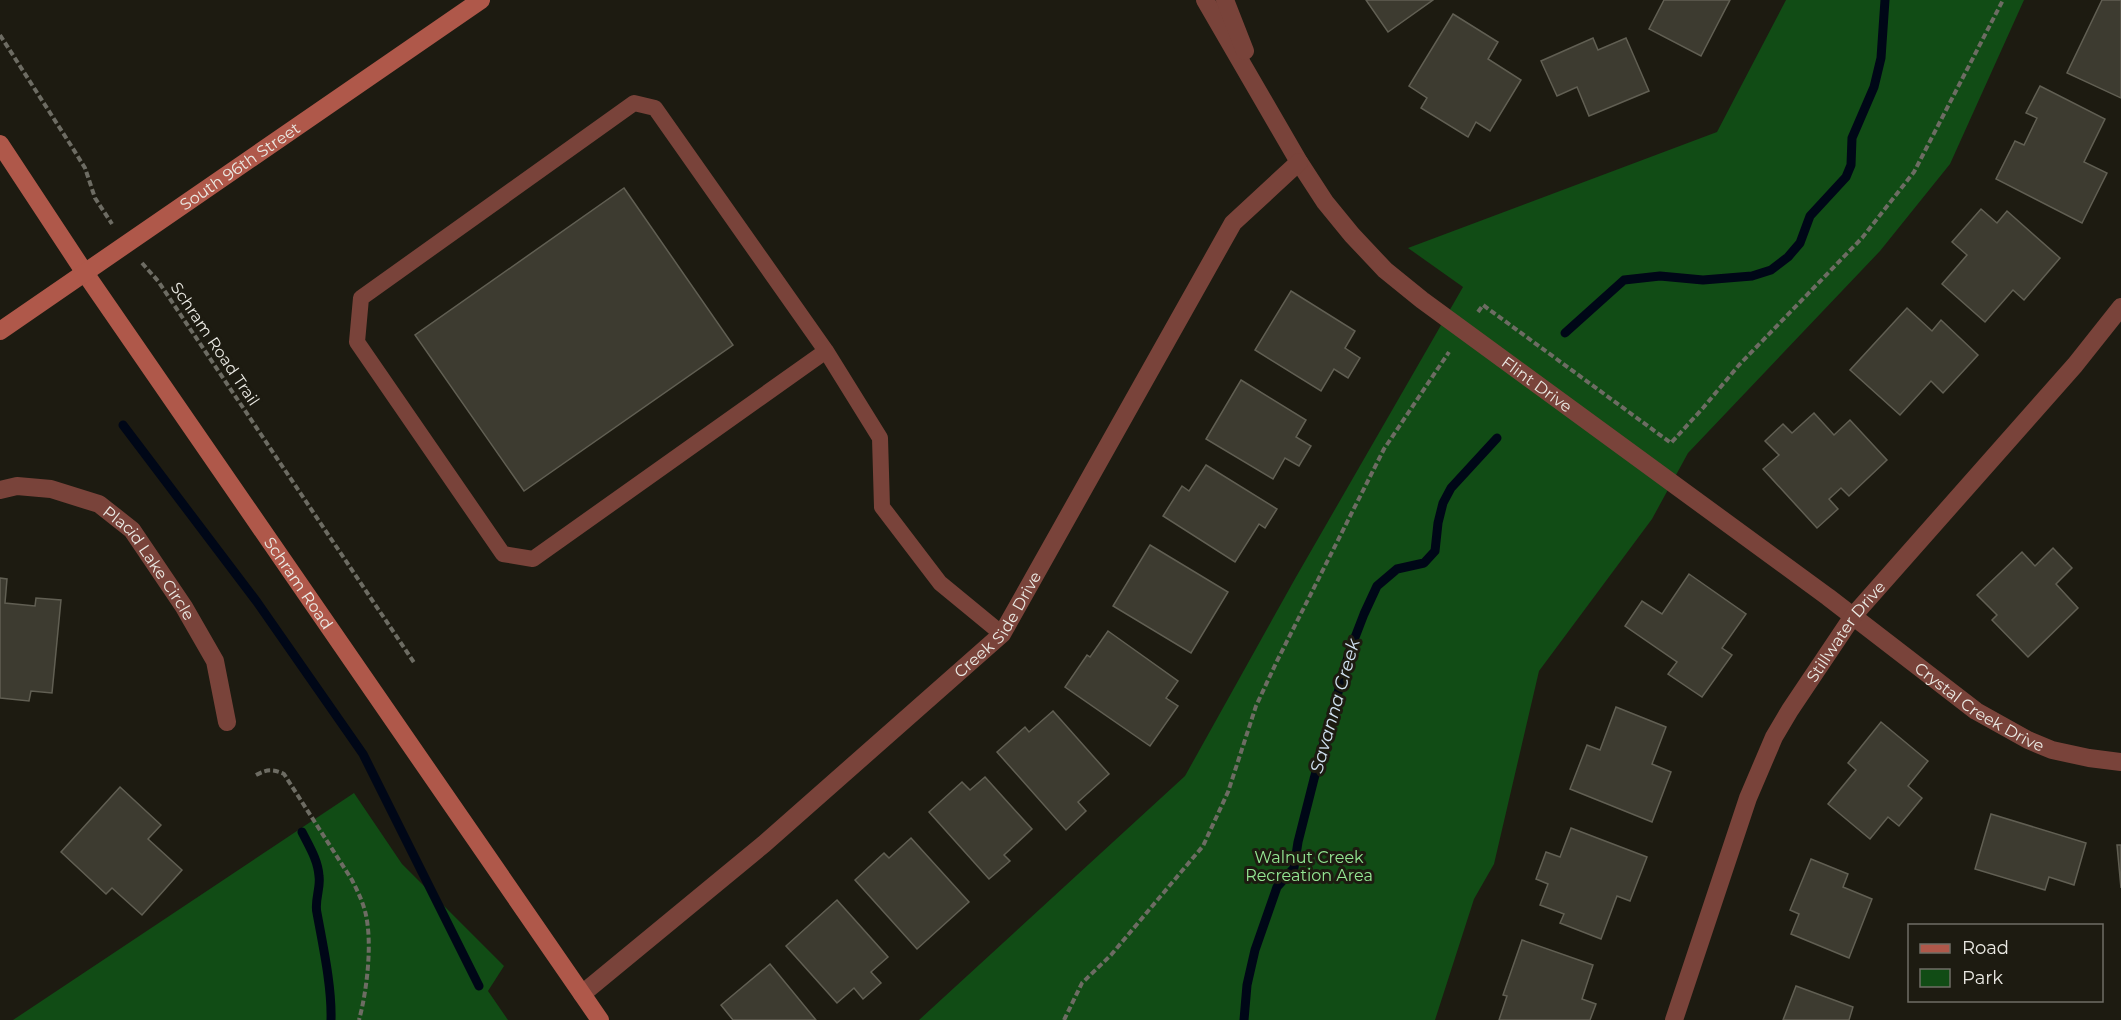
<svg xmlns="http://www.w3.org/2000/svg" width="2121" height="1020" viewBox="0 0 2121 1020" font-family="Montserrat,sans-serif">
	<rect width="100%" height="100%" fill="#1d1b11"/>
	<g fill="#114c15">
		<path d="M1786,0H2024L1950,164L1880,251L1688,453L1652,519L1539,671L1494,864L1474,899L1435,1020H919L1185,776L1296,577L1463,287L1408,248L1717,132Z"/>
		<path d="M354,793L402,864L504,966L488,991L508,1020H13Z"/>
	</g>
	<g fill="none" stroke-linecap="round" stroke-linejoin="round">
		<g stroke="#000717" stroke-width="9">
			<path d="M1565,333L1624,280L1660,276L1703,280L1752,276L1771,270L1788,257L1800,243L1810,216L1846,177L1851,165L1852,138L1874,87L1881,58L1885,0"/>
			<path d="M123,425L257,602L363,754L479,986"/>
			<path d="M302,832C309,846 318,860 319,876C321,888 314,901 317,913C323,946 332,987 331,1020"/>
			<path d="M1244,1020L1247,985L1255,950L1277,887L1294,868L1298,842L1314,779L1349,653L1364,614L1377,586L1397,569L1424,563L1435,551L1438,523L1443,503L1451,488L1497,438"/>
		</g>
	</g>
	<g fill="#3d3b30" stroke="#615f53" stroke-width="1.5">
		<path d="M1366,0H1433L1388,32Z"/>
		<path d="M1664,0H1730L1701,56L1649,29Z"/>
		<path d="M2102,0H2121V98L2067,73Z"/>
		<path d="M1453,14L1498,42L1488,59L1521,80L1490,131L1476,122L1468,137L1421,108L1427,98L1409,86Z"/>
		<path d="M1593,38L1598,50L1626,38L1649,91L1589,116L1577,87L1557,96L1541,61Z"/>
		<path d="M2040,86L2105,119L2084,162L2107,173L2082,223L1996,179L2015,141L2024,145L2037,118L2026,113Z"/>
		<path d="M624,188L733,345L524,491L415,335Z"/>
		<path d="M1981,209L1997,223L2007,211L2060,258L2024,300L2013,290L1985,322L1942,284L1967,255L1952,242Z"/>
		<path d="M1291,291L1355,331L1345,348L1360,358L1348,378L1334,369L1321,391L1255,350Z"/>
		<path d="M1907,308L1932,331L1941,320L1978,355L1943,393L1931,381L1900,415L1850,370Z"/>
		<path d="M1241,380L1306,420L1296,437L1311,446L1299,466L1285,458L1273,479L1206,439Z"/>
		<path d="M1814,413L1834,435L1850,420L1887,460L1849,496L1841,488L1829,499L1838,509L1817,528L1763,469L1779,455L1765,441L1783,424L1792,433Z"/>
		<path d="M1206,465L1277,509L1265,528L1259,524L1235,562L1163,516L1182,486L1189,491Z"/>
		<path d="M1150,545L1228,592L1191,653L1113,606Z"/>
		<path d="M2053,548L2072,568L2056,584L2078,608L2028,657L1992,620L1997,615L1977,595L2022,552L2035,566Z"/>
		<path d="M1689,574L1746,614L1722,648L1732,655L1702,697L1668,674L1677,662L1625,626L1642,601L1662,614Z"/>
		<path d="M0,578L7,579L5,603L35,606L36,598L61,600L52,693L31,691L29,701L0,698Z"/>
		<path d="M1108,631L1178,681L1166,698L1178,706L1150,746L1065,687L1087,655L1090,657Z"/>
		<path d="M1616,707L1666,727L1652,764L1671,772L1652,822L1570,789L1587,745L1600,750Z"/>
		<path d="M1053,711L1109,774L1078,802L1086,811L1066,830L997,752L1025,727L1029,732Z"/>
		<path d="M1881,722L1928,761L1908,786L1922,798L1899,826L1888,817L1870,839L1828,804L1856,770L1848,763Z"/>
		<path d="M985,777L1032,829L1004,855L1010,861L989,879L929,812L962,782L970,790Z"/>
		<path d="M120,787L161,825L148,839L182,870L142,915L112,888L106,894L61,852Z"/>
		<path d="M1991,814L2086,843L2074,885L2049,877L2045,890L1975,869Z"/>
		<path d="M1571,828L1647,857L1630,901L1617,896L1601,939L1560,923L1564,914L1540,905L1548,884L1536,879L1546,852L1560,857Z"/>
		<path d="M911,838L969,902L917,949L855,880L884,853L889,858Z"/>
		<path d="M2117,845H2121V888Z"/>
		<path d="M1811,859L1848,874L1843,887L1872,899L1849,958L1791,934L1799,914L1790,910Z"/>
		<path d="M837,900L888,957L871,972L881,983L863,999L854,988L837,1003L786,946Z"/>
		<path d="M1522,940L1593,965L1582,999L1596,1004L1590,1020H1499L1507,996L1503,995Z"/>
		<path d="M770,964L816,1020H733L721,1005Z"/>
		<path d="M1796,986L1853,1007L1849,1020H1783Z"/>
	</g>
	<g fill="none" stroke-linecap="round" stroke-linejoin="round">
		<g stroke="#6d6c63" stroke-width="4" stroke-dasharray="6 3" stroke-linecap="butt">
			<path d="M0,35L72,147L85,168L95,198L112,224"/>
			<path d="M142,263L158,281L415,664"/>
			<path d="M1478,312L1483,305L1671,443L1703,408L1739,365L1862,238L1914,172L2003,0"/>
			<path d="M256,775C267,769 273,769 284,774L352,880C357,890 362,900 365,911C373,941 367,991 359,1020"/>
			<path d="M1064,1020L1082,983L1111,955L1203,846L1228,792L1256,706L1277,661L1384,449L1449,352"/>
		</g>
		<path stroke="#79433a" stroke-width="16" d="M826,351L533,559L503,554L357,342L361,298L634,103L655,108L826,351L880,438L882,507L940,583L1002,634"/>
		<g stroke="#79433a" stroke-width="18">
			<path id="s1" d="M1205,0L1299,162L1325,202L1352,235L1385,270L1422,300L1828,597L1976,711L2028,740L2052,750L2089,758L2121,762"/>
			<path d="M1225,0L1245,51"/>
			<path id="s2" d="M0,490L17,486L51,489L99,504L132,530L184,607L215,661L227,722"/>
			<path id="s3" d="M582,994L764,844L1002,634L1233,223L1299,162"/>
			<path id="s4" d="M1674,1020L1748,798L1774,737L1790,710L1853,616L2075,365L2121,307"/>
		</g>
		<g stroke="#af584a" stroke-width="18">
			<path id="s5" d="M0,144L85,273L600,1020"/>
			<path id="s6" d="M0,331L481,0"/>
		</g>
	</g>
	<g text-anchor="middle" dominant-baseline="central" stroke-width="6" stroke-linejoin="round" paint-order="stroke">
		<g font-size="16" fill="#ebeae4" stroke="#1d1b11">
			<text stroke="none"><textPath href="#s6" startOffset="291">South 96th Street</textPath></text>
			<text transform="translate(215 344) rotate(56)">Schram Road Trail</text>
			<text stroke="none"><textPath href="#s1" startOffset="516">Flint Drive</textPath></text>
			<text stroke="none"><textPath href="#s2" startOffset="180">Placid Lake Circle</textPath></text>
			<text stroke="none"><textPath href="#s5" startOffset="531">Schram Road</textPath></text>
			<text stroke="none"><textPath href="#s3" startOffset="558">Creek Side Drive</textPath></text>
			<text stroke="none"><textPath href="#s4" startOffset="428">Stillwater Drive</textPath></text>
			<text stroke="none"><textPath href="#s1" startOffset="1064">Crystal Creek Drive</textPath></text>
		</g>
		<g font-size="16" fill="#95e994" stroke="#1d1b11">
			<text x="1309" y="857">Walnut Creek<tspan x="1309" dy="18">Recreation Area</tspan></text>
		</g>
		<g font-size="18" font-style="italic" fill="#d2e3f3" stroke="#1d1b11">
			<text transform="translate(1335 706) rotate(-74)">Savanna Creek</text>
		</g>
	</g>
	<rect x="1908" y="924" width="195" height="78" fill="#1d1b11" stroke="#6f6e65" stroke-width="1.5"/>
	<rect x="1920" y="944" width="30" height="9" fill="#af584a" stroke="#6f6e65" stroke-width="1.5"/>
	<text x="1962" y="954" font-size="18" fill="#ebeae4">Road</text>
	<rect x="1920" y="969" width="30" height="18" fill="#114c15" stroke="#6f6e65" stroke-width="1.5"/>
	<text x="1962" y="984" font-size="18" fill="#ebeae4">Park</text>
</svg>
